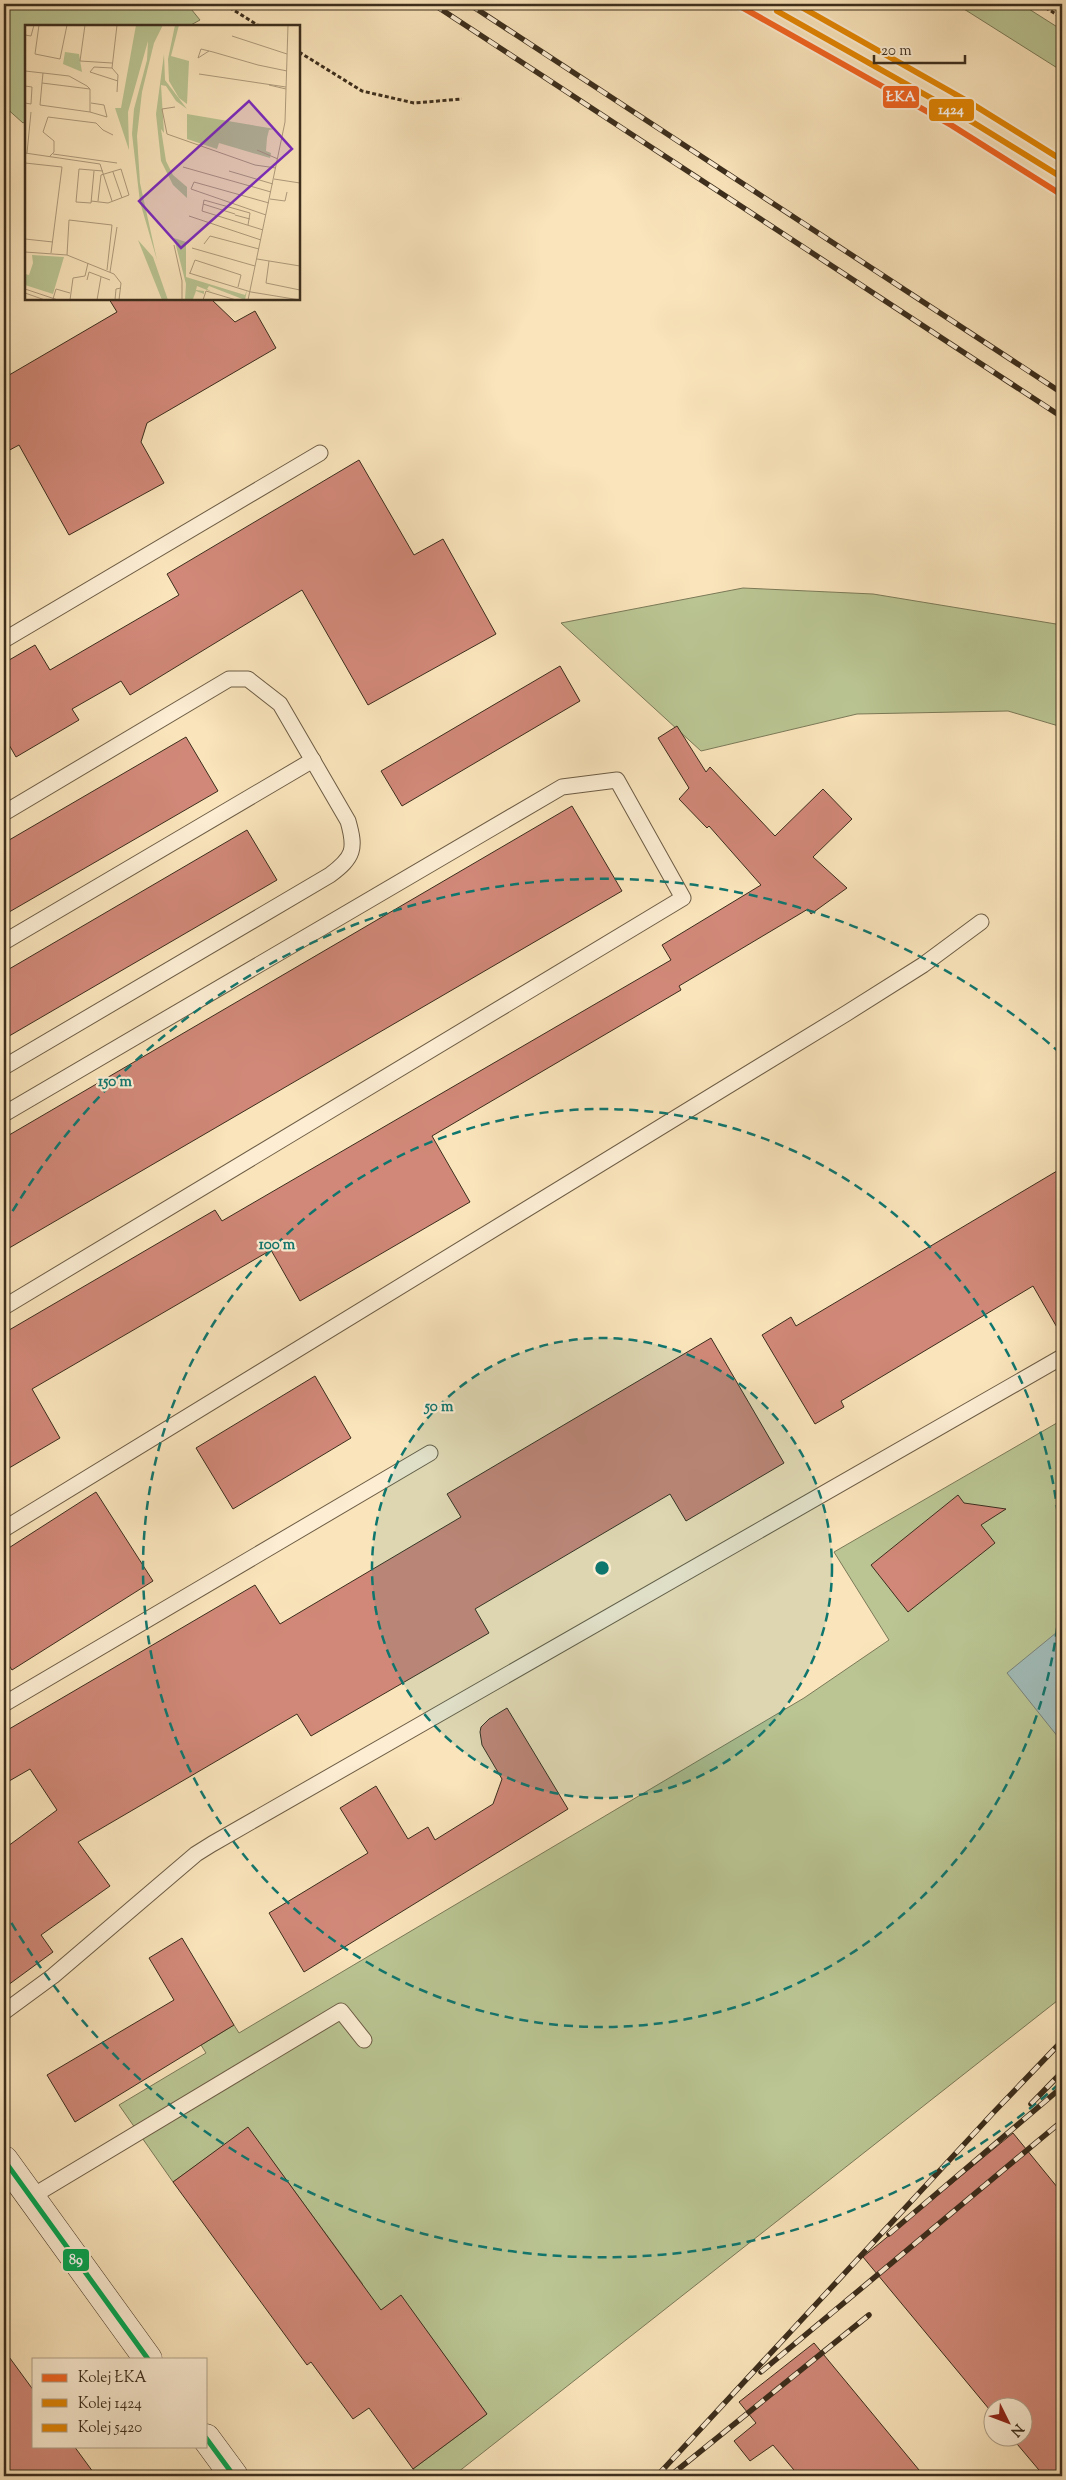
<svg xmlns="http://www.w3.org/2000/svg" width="1066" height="2480" viewBox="0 0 1066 2480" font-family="'Sorts Mill Goudy',serif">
	<rect width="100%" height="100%" fill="#fae4bb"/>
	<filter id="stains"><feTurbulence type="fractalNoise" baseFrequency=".004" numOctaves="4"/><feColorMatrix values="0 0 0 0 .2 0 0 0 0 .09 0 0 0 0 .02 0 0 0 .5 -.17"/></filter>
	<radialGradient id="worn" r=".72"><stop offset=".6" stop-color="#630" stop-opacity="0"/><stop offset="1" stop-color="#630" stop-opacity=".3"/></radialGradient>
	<g fill="#bac593" stroke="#7b7a58">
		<path d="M4,4H187L200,20L189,26H26V121L23,123L4,106Z"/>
		<path d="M956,4H1021L1062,30V71Z"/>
		<path d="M743,588L873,594L1062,625V727L1008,711L857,714L701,751L561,623Z"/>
		<path d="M1062,1420V1997L453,2476H418L413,2469L487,2414L401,2296L370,2318L362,2283L248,2128L173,2182L119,2105L206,2053L201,2045L234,2025L239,2033L804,1698L889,1640L834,1552Z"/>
	</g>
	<path fill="#a1bcb9" stroke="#79837b" d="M1062,1628V1742L1007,1673Z"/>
	<g fill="#d18878" stroke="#3c2e1d">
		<path d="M109,299H211L235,322L255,311L276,348L147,423L141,442L164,483L69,535L19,445L4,453V378L117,312Z"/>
		<path d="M359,460L414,555L443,539L496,634L368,705L302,590L130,695L121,681L72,709L79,720L16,757L4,736V663L35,645L50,670L179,595L167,574Z"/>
		<path d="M560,666L580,701L402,806L381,771Z"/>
		<path d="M677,726L706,772L710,767L775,836L823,789L852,819L813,857L847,888L811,914L808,909L679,986L681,990L432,1136L470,1202L300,1301L271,1250L32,1389L60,1438L4,1471V1333L215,1210L222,1221L671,960L662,945L761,885L709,826L707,828L679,799L689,788L658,738Z"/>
		<path d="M186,737L218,791L4,915V843Z"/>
		<path d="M572,806L622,891L4,1251V1138Z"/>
		<path d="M247,830L277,880L4,1039V972Z"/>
		<path d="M1062,1168V1336L1033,1286L841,1401L844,1407L815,1424L762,1335L791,1317L796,1326Z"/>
		<path d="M711,1338L784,1463L686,1521L670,1494L475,1609L489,1633L311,1736L297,1714L78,1842L110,1886L41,1935L53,1952L4,1988V1849L57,1810L30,1769L4,1784V1732L255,1585L280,1624L461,1517L447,1494Z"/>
		<path d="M315,1376L351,1438L233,1509L196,1448Z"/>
		<path d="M96,1492L153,1581L12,1670L4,1658V1551Z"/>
		<path d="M958,1495L964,1503L1006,1509L981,1525L995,1543L908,1612L871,1565Z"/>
		<path d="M507,1708L568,1809L304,1972L269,1913L368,1853L340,1808L376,1786L408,1839L428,1827L435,1840L493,1804L502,1779L482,1745L480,1732L481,1727L489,1719Z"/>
		<path d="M182,1938L234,2025L75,2122L47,2075L174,2000L149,1958Z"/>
		<path d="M248,2127L381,2310L401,2295L487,2414L413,2469L369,2408L353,2419L311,2362L307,2365L173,2182Z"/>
		<path d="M1013,2133L1062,2193V2476H1044L1012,2438H1024V2408H994V2415L863,2257Z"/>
		<path d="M814,2343L924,2476H799L773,2445L750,2461L734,2441L756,2423L739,2402Z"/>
		<path d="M4,2350L34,2391V2446H74L96,2476H4Z"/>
	</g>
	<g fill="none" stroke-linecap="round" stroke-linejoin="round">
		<g stroke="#6c5c44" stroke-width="17">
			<g id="lane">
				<path d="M4,640L320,453"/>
				<path d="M4,813L229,679H248L280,704L348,821C356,849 354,857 330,875L4,1067"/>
				<path d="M4,942L313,760"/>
				<path d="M4,1114L562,787L617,780L683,898L4,1307"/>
				<path d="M4,1529L847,1013L923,965L981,922"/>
				<path d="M4,1704L430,1453"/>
				<path d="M4,2012L53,1976L196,1854L212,1844L1062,1357"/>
				<path d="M31,2197L341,2011L364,2040"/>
			</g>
		</g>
		<g stroke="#3c2e1d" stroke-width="29">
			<g id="secondary">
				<path d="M4,2160L148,2359"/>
				<path d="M206,2438L234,2476"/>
			</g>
		</g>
		<g stroke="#3c2e1d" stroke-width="3" stroke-dasharray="4 2.5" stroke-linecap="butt">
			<path d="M224,4L259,26"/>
			<path d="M1040,4L1062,18"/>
			<path d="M299,52L362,91L414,103L462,99"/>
		</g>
		<use href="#lane" stroke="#fcedd3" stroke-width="15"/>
		<use href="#secondary" stroke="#fcedd3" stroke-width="28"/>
		<g stroke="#3c2e1d" stroke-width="5.5">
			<g id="rail">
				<path d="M433,4L1062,417"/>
				<path d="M469,4L1062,393"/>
				<path d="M1056,4L1062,8"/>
				<path d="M1031,2104L1062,2072"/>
				<path d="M889,2234L1062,2087"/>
				<path d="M761,2372L1062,2121"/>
				<path d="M657,2476L993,2113L1062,2041"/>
				<path d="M670,2476L869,2315"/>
			</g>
		</g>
		<use href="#rail" stroke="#fcedd3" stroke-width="4" stroke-dasharray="11" stroke-linecap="butt"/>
		<g stroke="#fcedd3" stroke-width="9">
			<g id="bus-1">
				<path d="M4,2160L148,2359"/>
				<path d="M206,2438L234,2476"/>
			</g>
		</g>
		<use href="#bus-1" stroke="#00a651" stroke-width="5"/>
		<g stroke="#fcedd3" stroke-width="10">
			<path id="rail-1" d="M736,4L951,125L1062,195"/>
		</g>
		<g stroke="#fcedd3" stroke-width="10">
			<path id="rail-2" d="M777,11L961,115L1058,175"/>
		</g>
		<g stroke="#fcedd3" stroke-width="10">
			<path id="rail-3" d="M796,4L969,102L1062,160"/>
		</g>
		<use href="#rail-1" stroke="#f26522" stroke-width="6"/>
		<use href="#rail-2" stroke="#e28604" stroke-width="6"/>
		<use href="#rail-3" stroke="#e28604" stroke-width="6"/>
	</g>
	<circle cx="602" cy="1568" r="230" fill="#0f766e" fill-opacity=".12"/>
	<g fill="none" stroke="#0f766e" stroke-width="2.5" stroke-dasharray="9 6">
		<circle cx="602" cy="1568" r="230"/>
		<circle cx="602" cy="1568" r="459"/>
		<path d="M1059 2084A689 689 0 0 1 5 1912M5 1224A689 689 0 0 1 1059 1052"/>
	</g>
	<g transform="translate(25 25)">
		<rect width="275" height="275" fill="#fae4bb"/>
		<path d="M111,0H138L129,18L117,67L112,111L115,158L132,235L115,177L107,109L109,84L122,35L123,16L103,87L104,125L90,83H96ZM150,0H154L146,31L164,36L162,79L154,73L144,56L143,34ZM40,27L54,29L57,47L38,39ZM139,29L140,55L162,84L151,76L141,61L136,60L139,108L136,104L141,136L148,150L162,162V173L148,160L136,136L131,89ZM162,89L250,104L244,105L242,113L241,126L246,128L245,133L194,118L192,124L162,114ZM149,213L161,217V252L220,270L222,265L220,275L184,261L182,264L187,267L172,261L171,265L179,266V269L171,266L168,274L171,275H160L161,259ZM113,215L128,232L143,275H137ZM7,230L39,232L28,269L0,260V249L4,250L8,238Z" fill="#bac593"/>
		<path fill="none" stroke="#ae9b7c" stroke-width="1" d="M14,0L10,29L35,34L42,0M60,0L55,36L87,38M92,0L87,43L93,50L92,67M0,10L6,11L9,0M207,11L262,29M184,26L173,33L176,24L188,27L233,40L262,46M87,43L69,42L65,47L93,56M0,46L18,48M174,49L261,62M17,58L18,48L44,51L62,61L65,64L17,58L15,80L65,87V64M244,60L261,64M0,61L7,62L6,79L0,78M150,82L137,84L142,109L230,140L251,143M65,87L82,92L79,80L66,78M232,125L253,134M0,128L75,139L87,176M2,128L6,87M28,129L92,138M24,132L29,127V116L18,107L23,92L71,98L78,105L88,110M0,138L37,142L26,228M158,142L246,167M69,146L66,178L51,177L54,144L78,146M204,146L248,159M88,147L97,173M249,154L275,158M245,174L260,176L262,167M66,176L83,178L104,170L96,144L76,150L73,176M178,179L210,189M210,190L225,194M241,190L166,164L169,157L244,178M164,191L236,215M223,200L225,188L179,175L177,186L235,204L238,205M0,214L28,217M179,219L185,211L234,224M149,220L157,256V275M167,223L230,241M0,227L42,230L89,249L96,258L94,275M42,230L44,195L87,200L82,245M232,234L275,241M244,236L241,258L275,265M85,247L92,202M164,248L226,267L275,275M165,248L170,235L216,250L213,262M62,255L64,247L85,255M0,264L33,275M0,268L20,275M28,274L31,264L45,268M45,275L48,253L60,251L63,238M72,275L76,252M90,275L91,264L96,263M178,275L181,266L211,275M223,275L260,97L263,0"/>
		<path fill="#7b2cbf" fill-opacity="0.15" stroke="#7b2cbf" stroke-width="2.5" d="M224,76L267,124L156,223L114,176Z"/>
		<rect width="275" height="275" fill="none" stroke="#3c2e1d" stroke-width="2.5"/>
	</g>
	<circle cx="602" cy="1568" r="8" fill="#0f766e" stroke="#fcedd3" stroke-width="2.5"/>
	<g font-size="15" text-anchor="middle" font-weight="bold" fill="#0f766e" stroke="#fcedd3" stroke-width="4.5" stroke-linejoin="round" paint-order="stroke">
		<text x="115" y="1086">150 m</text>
		<text x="277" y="1249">100 m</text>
		<text x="439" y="1411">50 m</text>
	</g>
	<g stroke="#fcedd3" stroke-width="2">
		<rect x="882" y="85" width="38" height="24" rx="5" fill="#f26522"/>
		<rect x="928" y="98" width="47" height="24" rx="5" fill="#e28604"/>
		<rect x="62" y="2248" width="28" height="24" rx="5" fill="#00a651"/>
	</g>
	<g font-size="14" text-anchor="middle" font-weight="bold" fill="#fff">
		<text x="901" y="101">ŁKA</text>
		<text x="951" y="114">1424</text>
		<text x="76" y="2264">89</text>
	</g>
	<rect width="1066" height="2480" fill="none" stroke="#fae4bb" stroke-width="20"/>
	<rect x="5" y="5" width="1056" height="2470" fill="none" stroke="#3c2e1d" stroke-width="2.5"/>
	<rect x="10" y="10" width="1046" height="2460" fill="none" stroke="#3c2e1d"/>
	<rect x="32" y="2358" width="175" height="90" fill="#fcedd3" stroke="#afa18a"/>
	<rect x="42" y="2374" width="25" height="8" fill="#f26522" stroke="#afa18a"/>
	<text x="78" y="2382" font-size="15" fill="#3c2e1d">Kolej ŁKA</text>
	<rect x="42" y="2399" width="25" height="8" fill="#e28604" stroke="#afa18a"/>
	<text x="78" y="2408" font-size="15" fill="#3c2e1d">Kolej 1424</text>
	<rect x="42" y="2424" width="25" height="8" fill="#e28604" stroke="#afa18a"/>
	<text x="78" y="2432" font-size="15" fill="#3c2e1d">Kolej 5420</text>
	<g transform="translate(1008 2422) rotate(132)"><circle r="24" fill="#fcedd3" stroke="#afa18a"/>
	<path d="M0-4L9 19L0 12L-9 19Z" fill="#8f2418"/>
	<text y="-8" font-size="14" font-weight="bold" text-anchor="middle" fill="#3c2e1d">N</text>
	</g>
	<path d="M874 55v8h91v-8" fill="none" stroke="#3c2e1d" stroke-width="2.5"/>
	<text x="881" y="55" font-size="15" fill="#3c2e1d" stroke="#fcedd3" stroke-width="4" paint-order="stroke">20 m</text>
	<rect width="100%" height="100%" filter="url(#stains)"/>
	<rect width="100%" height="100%" fill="url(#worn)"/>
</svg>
